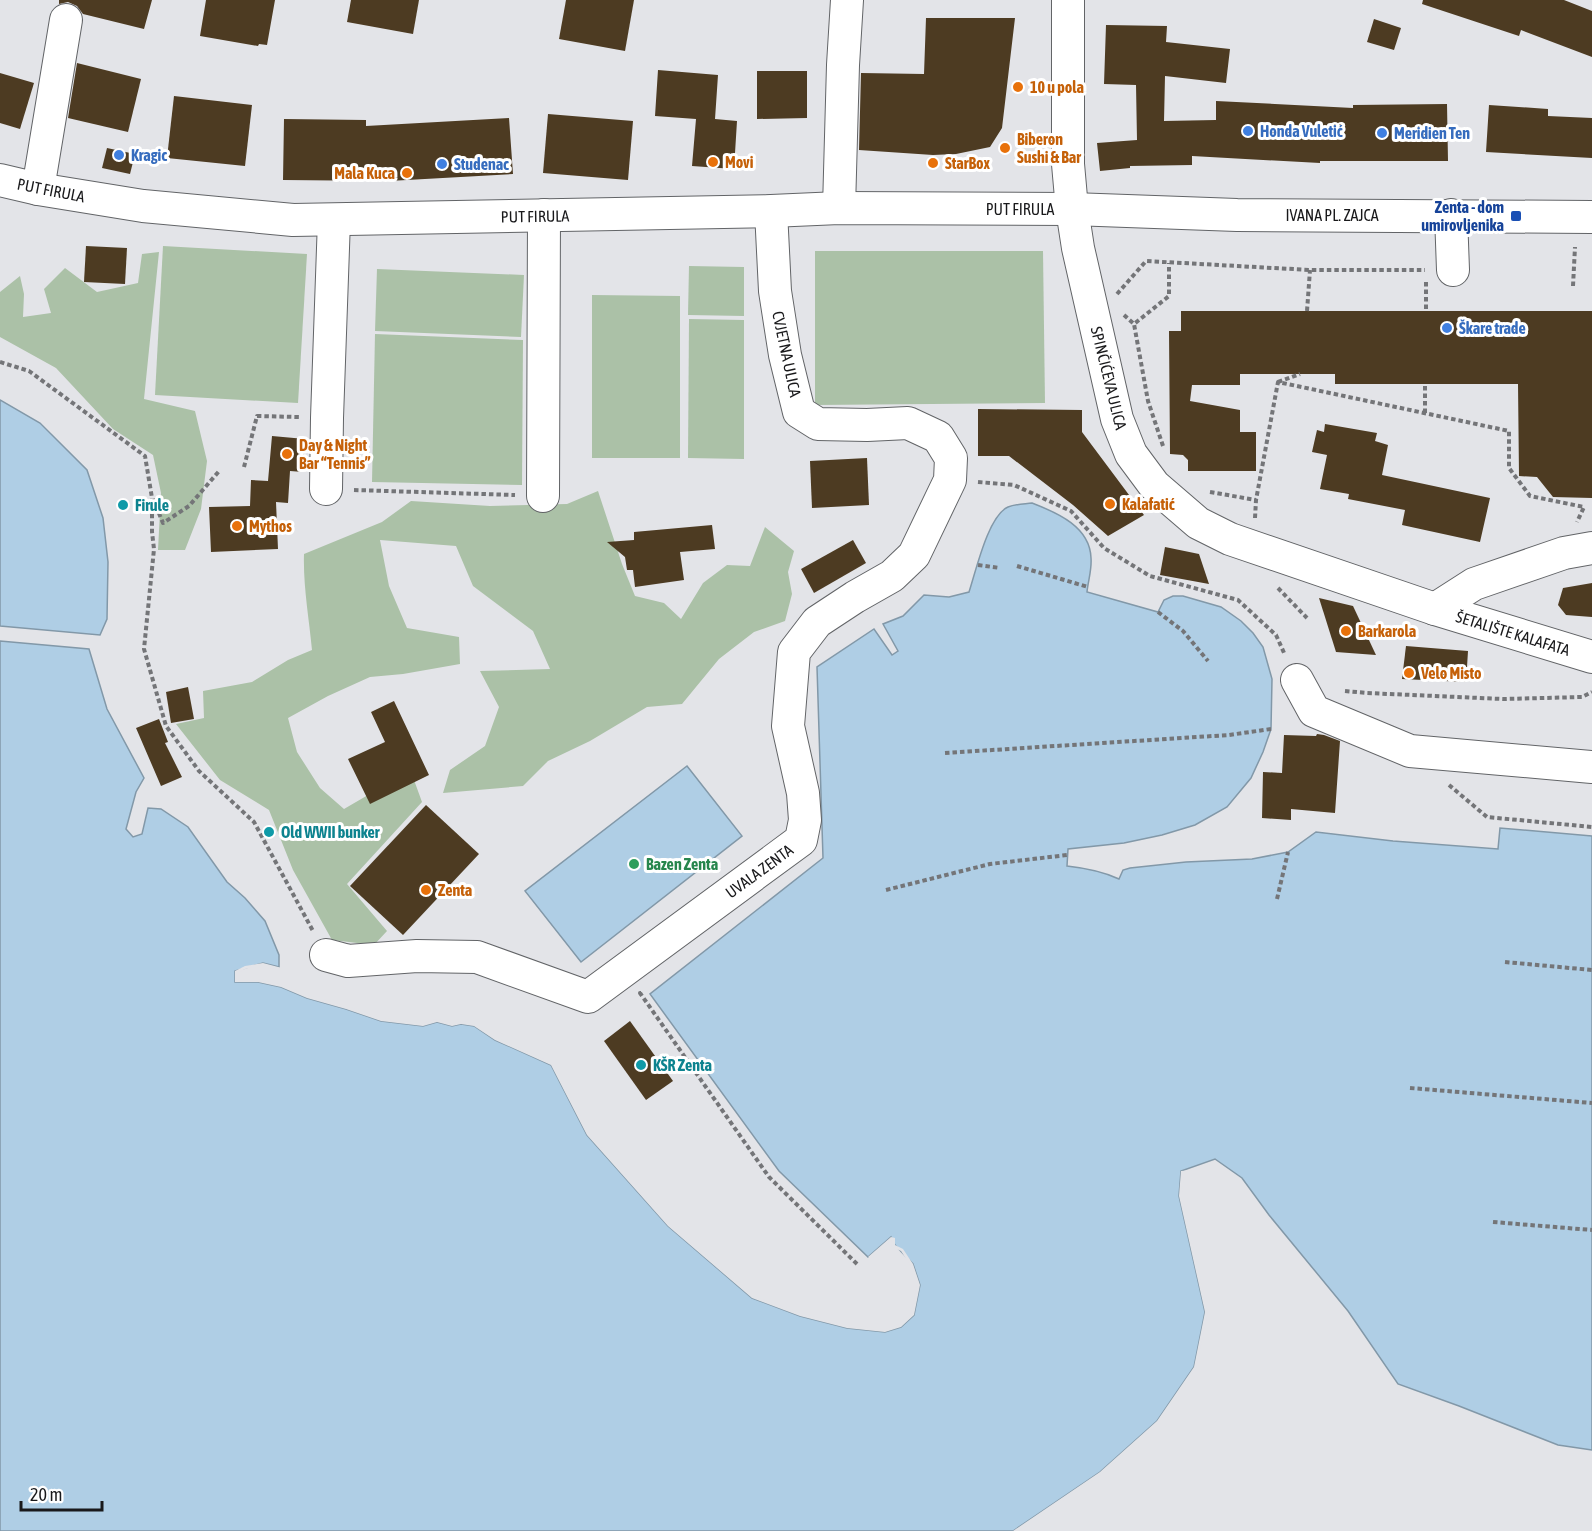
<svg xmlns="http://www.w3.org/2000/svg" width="1592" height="1531" viewBox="0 0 1592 1531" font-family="'Asap Condensed',sans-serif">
	<rect width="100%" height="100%" fill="#e3e4e8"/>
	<g fill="#abc1a7">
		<path d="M163,246L307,254L298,403L155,395Z"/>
		<path d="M815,251H1043L1045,403L815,405Z"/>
		<path d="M159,252L144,399L195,411L207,461L201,509L185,550H158L161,493L153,455L113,429L56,368L0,337V292L20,276L24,294L23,317L51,313L44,289L65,268L97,292L138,283L142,254Z"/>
		<path d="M689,266L744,267V316L688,315Z"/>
		<path d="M377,269L524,275L521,337L375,331Z"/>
		<path d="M592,295L680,296V458H592Z"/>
		<path d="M689,319L744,320V459L688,458Z"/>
		<path d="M375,334L523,340L522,485L372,482Z"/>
		<path d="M598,491L622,564L635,596L664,603L681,619L703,583L727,565L750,566L765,527L794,551L788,572L792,594L785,621L754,632L719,659L682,704L647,707L590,741L548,761L523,786L443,793L450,770L485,746L499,707L480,671L550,669L533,631L473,586L456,546L380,540L389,586L407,628L459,637L460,664L403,674L370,677L328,696L288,718L297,752L320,788L344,809L368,795L414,780L422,802L347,884L387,931L374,945L332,940L293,870L269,810L220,780L176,724L204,718L203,691L252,682L288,660L312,650C309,618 303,586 304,554L382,522L411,501L490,506L567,504Z"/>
	</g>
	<g fill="#afcee5" stroke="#8298a8" stroke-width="1.5">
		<path d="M0,400L40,423L87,470L103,518L108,562L107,619L100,635L0,626Z"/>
		<path d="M1032,503C1058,513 1090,527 1091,558C1092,570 1088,581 1087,592L1158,612L1164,600L1173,596H1183L1221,607L1241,621L1253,633L1263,647L1272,679L1271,729L1263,752L1251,778L1227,807L1195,825L1162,835L1124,843L1068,849L1067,866C1085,868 1102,871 1119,879L1123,870L1130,868L1186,862L1252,859L1288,852L1316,832L1393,841L1498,849L1500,828L1592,836V1450L1558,1445L1459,1406L1398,1384L1348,1311L1269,1215L1242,1178L1215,1159L1181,1171L1179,1196L1205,1312L1194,1367L1157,1421L1100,1472L1013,1531H0V641L89,649L107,709L144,778L136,792L126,829L133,837L142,834L148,808L161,809L188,827L227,882L245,898L265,921L279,955V967L263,963L235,971V982H258L281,987L307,998L346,1009L381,1021L423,1026L437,1022L452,1026L461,1024L474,1026L495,1040L551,1065L587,1135L668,1226L752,1298L800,1316L847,1328L885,1332L901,1327L914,1315L920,1285L913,1264L895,1245L891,1237L868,1257L779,1171L650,994L823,858L817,667L874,629L892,655L898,651L883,624L903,616L924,595L949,597L969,592C976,571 988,516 1008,507C1015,504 1025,504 1032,503Z"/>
		<path d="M687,766L742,836L581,962L525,891Z"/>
	</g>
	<g fill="#e3e4e8">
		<path d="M263,963L282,968L279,970L263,967L245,969L238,973V979H259L282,984L308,995L347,1006L382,1018L423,1023L437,1019L452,1023L461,1021L474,1023L496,1037L552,1063L590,1134L670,1224L754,1296L801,1313L848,1325L885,1329L899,1324L911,1313L917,1285L910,1265L901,1251L892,1247L891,1240L871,1259L868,1257L891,1237L895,1238V1245L903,1249L913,1264L920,1285L914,1315L901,1327L885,1332L847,1328L800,1316L752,1298L668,1226L587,1135L551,1065L495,1040L474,1026L461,1024L452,1026L437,1022L423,1026L381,1021L346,1009L307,998L281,987L258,982H235V971L245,966Z"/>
		<path d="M1193,1170L1184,1173L1182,1196L1208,1312L1196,1368L1159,1423L1102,1474L1018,1531H1013L1100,1472L1157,1421L1194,1367L1205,1312L1179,1196L1181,1171Z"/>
	</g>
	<g fill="#4d3b22">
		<path d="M59,0H152L144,29L83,14L77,6L68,2L59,4Z"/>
		<path d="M206,0H275L267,45L259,44L258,46L200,36Z"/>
		<path d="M351,0H419L413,34L347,22Z"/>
		<path d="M566,0H634L625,51L559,39Z"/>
		<path d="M1423,0H1564L1592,11V57L1521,30L1519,36L1422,4Z"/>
		<path d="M926,18H1015L1002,128L990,147L956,154L933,155L859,150L861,73L924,74Z"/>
		<path d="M1374,19L1401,28L1394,50L1367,42Z"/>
		<path d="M1106,25L1167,26L1166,42L1230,49L1226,83L1165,76L1164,121L1216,120V101L1353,108V105L1447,104L1448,161H1320V163L1192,156V165L1130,166V168L1100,171L1097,143L1137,140L1136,85L1104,84Z"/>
		<path d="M77,63L141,79L128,132L68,118Z"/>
		<path d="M658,70L718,75L715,119L737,121L734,169L692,166L696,119L655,116Z"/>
		<path d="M757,71H807V118L757,119Z"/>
		<path d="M0,73L34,83L20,129L0,123Z"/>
		<path d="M174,96L252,105L245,166L167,158Z"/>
		<path d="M1489,105L1548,109V116L1592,118V158L1486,152Z"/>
		<path d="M548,114L633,121L628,180L543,173Z"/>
		<path d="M509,118L513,174L389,181L283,180L284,119L366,120V126Z"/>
		<path d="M107,148L135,154L130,174L102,168Z"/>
		<path d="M86,246L127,248L125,284L84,282Z"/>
		<path d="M1181,311H1592V498L1553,497L1537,477L1519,476L1518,384H1335V374H1240V385H1192L1190,401L1240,410V432H1256V471H1188V460L1183,455L1170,454L1169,331H1181Z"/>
		<path d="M978,409L1082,410V432L1144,515L1108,536L1073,505L1009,456H978Z"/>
		<path d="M1325,424L1377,433L1375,441L1388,445L1382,475L1490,498L1480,542L1402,525L1405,510L1348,499L1349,494L1320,489L1327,455L1312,452L1317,430L1324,432Z"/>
		<path d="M272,436L305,439L303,472L290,471L288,503L276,502L278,549L211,552L209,507L250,506L251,480L268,481Z"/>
		<path d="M867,458L869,505L812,508L810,461Z"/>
		<path d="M712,525L715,549L680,552L684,580L635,587L633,570H627L625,557L607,542L634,540V532Z"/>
		<path d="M853,540L866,563L814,593L801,569Z"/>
		<path d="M1165,547L1199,554L1209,584L1160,575Z"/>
		<path d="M1592,583V617L1566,615L1558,605L1563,588Z"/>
		<path d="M1319,598L1353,606L1376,655L1336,652Z"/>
		<path d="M1406,646L1468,651L1466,682L1402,679Z"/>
		<path d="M188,687L194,719L171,723L166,692Z"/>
		<path d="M394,701L429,775L370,804L348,759L385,742L371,712Z"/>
		<path d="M159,719L168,742L165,743L182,777L161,786L136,728Z"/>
		<path d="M1317,734L1324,735L1340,741L1335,813L1291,809V820L1262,818L1263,772L1282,773L1284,735L1316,736Z"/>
		<path d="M426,805L479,854L403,935L350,886Z"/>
		<path d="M630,1021L673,1081L646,1100L604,1041Z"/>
	</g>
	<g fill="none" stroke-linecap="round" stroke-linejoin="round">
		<g stroke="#626467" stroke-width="34">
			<g id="minor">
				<path d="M1068,0V164L1072,209L1078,248L1117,419L1131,454L1154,485L1198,523L1230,539L1435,609L1592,657"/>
				<path d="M0,180L38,189L143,206L293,220L771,211L839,208L1072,209L1237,215L1592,217"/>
				<path d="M38,189L66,20"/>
				<path d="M839,208L843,65L847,0"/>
				<path d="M1451,215L1453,270"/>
				<path d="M326,489L327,418L334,220"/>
				<path d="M543,496L544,215"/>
				<path d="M1435,609L1474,584L1564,553L1592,548"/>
				<path d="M1297,680L1314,711L1410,751L1592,767"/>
				<path d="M326,955L348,961L417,956L477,957L588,997L801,840L805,820L803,793L788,726L794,652L817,622L855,597L892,576L914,555L950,480L951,458L938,437L908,423L867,425L818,424L799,412L785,355L775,291L771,211"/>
			</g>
		</g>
		<g stroke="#747578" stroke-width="4" stroke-dasharray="4.5 3" stroke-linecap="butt">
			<path d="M1426,282V311"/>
			<path d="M1573,286L1575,247"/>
			<path d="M1117,294L1146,261L1310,270H1425"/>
			<path d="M1307,311L1310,270"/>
			<path d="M1124,315L1134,324"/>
			<path d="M0,362L29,371L145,456L152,498V532L154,549L144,649L166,726L199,771L254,822L313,931"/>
			<path d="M1278,382L1300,374"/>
			<path d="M1425,413V384"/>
			<path d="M1163,446L1148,401L1134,324L1169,296V263"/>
			<path d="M244,467L257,416L299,417"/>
			<path d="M978,482L1014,485L1071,511L1104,548L1150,576L1238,600L1276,635L1285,655"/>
			<path d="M354,490L515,495"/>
			<path d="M1210,492L1256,500"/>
			<path d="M153,499L163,523L189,506L220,470"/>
			<path d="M1255,518L1256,500L1278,382L1509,431V468L1530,496L1584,507L1577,522"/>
			<path d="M978,565L1000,568"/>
			<path d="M1017,566L1088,587"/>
			<path d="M1278,588L1307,618"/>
			<path d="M1158,612L1183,631L1208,661"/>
			<path d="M1345,691L1367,693L1503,699L1582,697L1592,692"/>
			<path d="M945,753L1229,735L1271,729"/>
			<path d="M1449,785L1487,817L1592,827"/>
			<path d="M886,890L990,864L1067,855"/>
			<path d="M1277,899L1288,852"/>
			<path d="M1505,962L1592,970"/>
			<path d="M641,993H640L769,1177L859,1266"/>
			<path d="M1410,1088L1592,1103"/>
			<path d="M1493,1222L1592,1230"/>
		</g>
		<use href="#minor" stroke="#fff" stroke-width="32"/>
	</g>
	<g fill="#e8710a" stroke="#fff" stroke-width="2">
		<circle cx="1018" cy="87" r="6"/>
		<circle cx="1005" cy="148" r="6"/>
		<circle cx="713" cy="162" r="6"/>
		<circle cx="933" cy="163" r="6"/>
		<circle cx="407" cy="173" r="6"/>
		<circle cx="287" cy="454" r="6"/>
		<circle cx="1110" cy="504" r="6"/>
		<circle cx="237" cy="526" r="6"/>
		<circle cx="1346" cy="631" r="6"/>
		<circle cx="1409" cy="673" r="6"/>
		<circle cx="426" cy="890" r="6"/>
	</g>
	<g fill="#3f7fe0" stroke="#fff" stroke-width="2">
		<circle cx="1248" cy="131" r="6"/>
		<circle cx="1382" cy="133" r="6"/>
		<circle cx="119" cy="155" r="6"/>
		<circle cx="442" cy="164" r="6"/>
		<circle cx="1447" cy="328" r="6"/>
	</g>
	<rect fill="#1a4fb4" stroke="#fff" stroke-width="2" x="1510" y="210" width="12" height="12" rx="3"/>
	<g fill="#0f9aa8" stroke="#fff" stroke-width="2">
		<circle cx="123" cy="505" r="6"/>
		<circle cx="269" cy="832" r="6"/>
		<circle cx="641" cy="1065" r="6"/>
	</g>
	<circle fill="#2e9e5b" stroke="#fff" stroke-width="2" cx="634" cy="864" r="6"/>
	<g text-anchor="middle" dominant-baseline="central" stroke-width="6" stroke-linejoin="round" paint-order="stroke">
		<g font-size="16" font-weight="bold" fill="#c56008" stroke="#fff" text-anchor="start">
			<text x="1030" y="87">10 u pola</text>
			<text x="1017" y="139">Biberon<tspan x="1017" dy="18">Sushi &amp; Bar</tspan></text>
			<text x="725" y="162">Movi</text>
			<text x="945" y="163">StarBox</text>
			<text x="395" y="173" text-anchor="end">Mala Kuca</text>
			<text x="299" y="445">Day &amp; Night<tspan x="299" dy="18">Bar “Tennis”</tspan></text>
			<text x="1122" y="504">Kalafatić</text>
			<text x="249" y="526">Mythos</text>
			<text x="1358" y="631">Barkarola</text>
			<text x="1421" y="673">Velo Misto</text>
			<text x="438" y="890">Zenta</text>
		</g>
		<g font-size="16" font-weight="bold" fill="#366cbe" stroke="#fff" text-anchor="start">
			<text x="1260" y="131">Honda Vuletić</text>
			<text x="1394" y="133">Meridien Ten</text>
			<text x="131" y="155">Kragic</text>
			<text x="454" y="164">Studenac</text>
			<text x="1459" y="328">Škare trade</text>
		</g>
		<g font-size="16" fill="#19191b" stroke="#fff">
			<text transform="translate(51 190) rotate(11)">PUT FIRULA</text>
			<text x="1020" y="209">PUT FIRULA</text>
			<text x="1332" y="215">IVANA PL. ZAJCA</text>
			<text transform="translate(535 216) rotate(-1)">PUT FIRULA</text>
			<text transform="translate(787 354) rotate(78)">CVJETNA ULICA</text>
			<text transform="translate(1109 378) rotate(76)">SPINČIĆEVA ULICA</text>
			<text transform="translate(1513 633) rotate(17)">ŠETALIŠTE KALAFATA</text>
			<text transform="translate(759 871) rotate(-36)">UVALA ZENTA</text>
		</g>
		<g font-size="16" font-weight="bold" fill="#164399" stroke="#fff" text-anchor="end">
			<text x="1504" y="207">Zenta - dom<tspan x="1504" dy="18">umirovljenika</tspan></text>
		</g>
		<g font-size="16" font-weight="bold" fill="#0d838f" stroke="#fff" text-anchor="start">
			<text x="135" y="505">Firule</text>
			<text x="281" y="832">Old WWII bunker</text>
			<text x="653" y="1065">KŠR Zenta</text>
		</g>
		<g font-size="16" font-weight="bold" fill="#27864d" stroke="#fff" text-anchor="start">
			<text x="646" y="864">Bazen Zenta</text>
		</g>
	</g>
	<path d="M21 1501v9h81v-9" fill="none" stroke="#19191b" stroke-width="3"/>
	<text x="30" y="1501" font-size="18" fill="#19191b" stroke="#ffffff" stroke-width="4.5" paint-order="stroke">20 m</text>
</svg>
